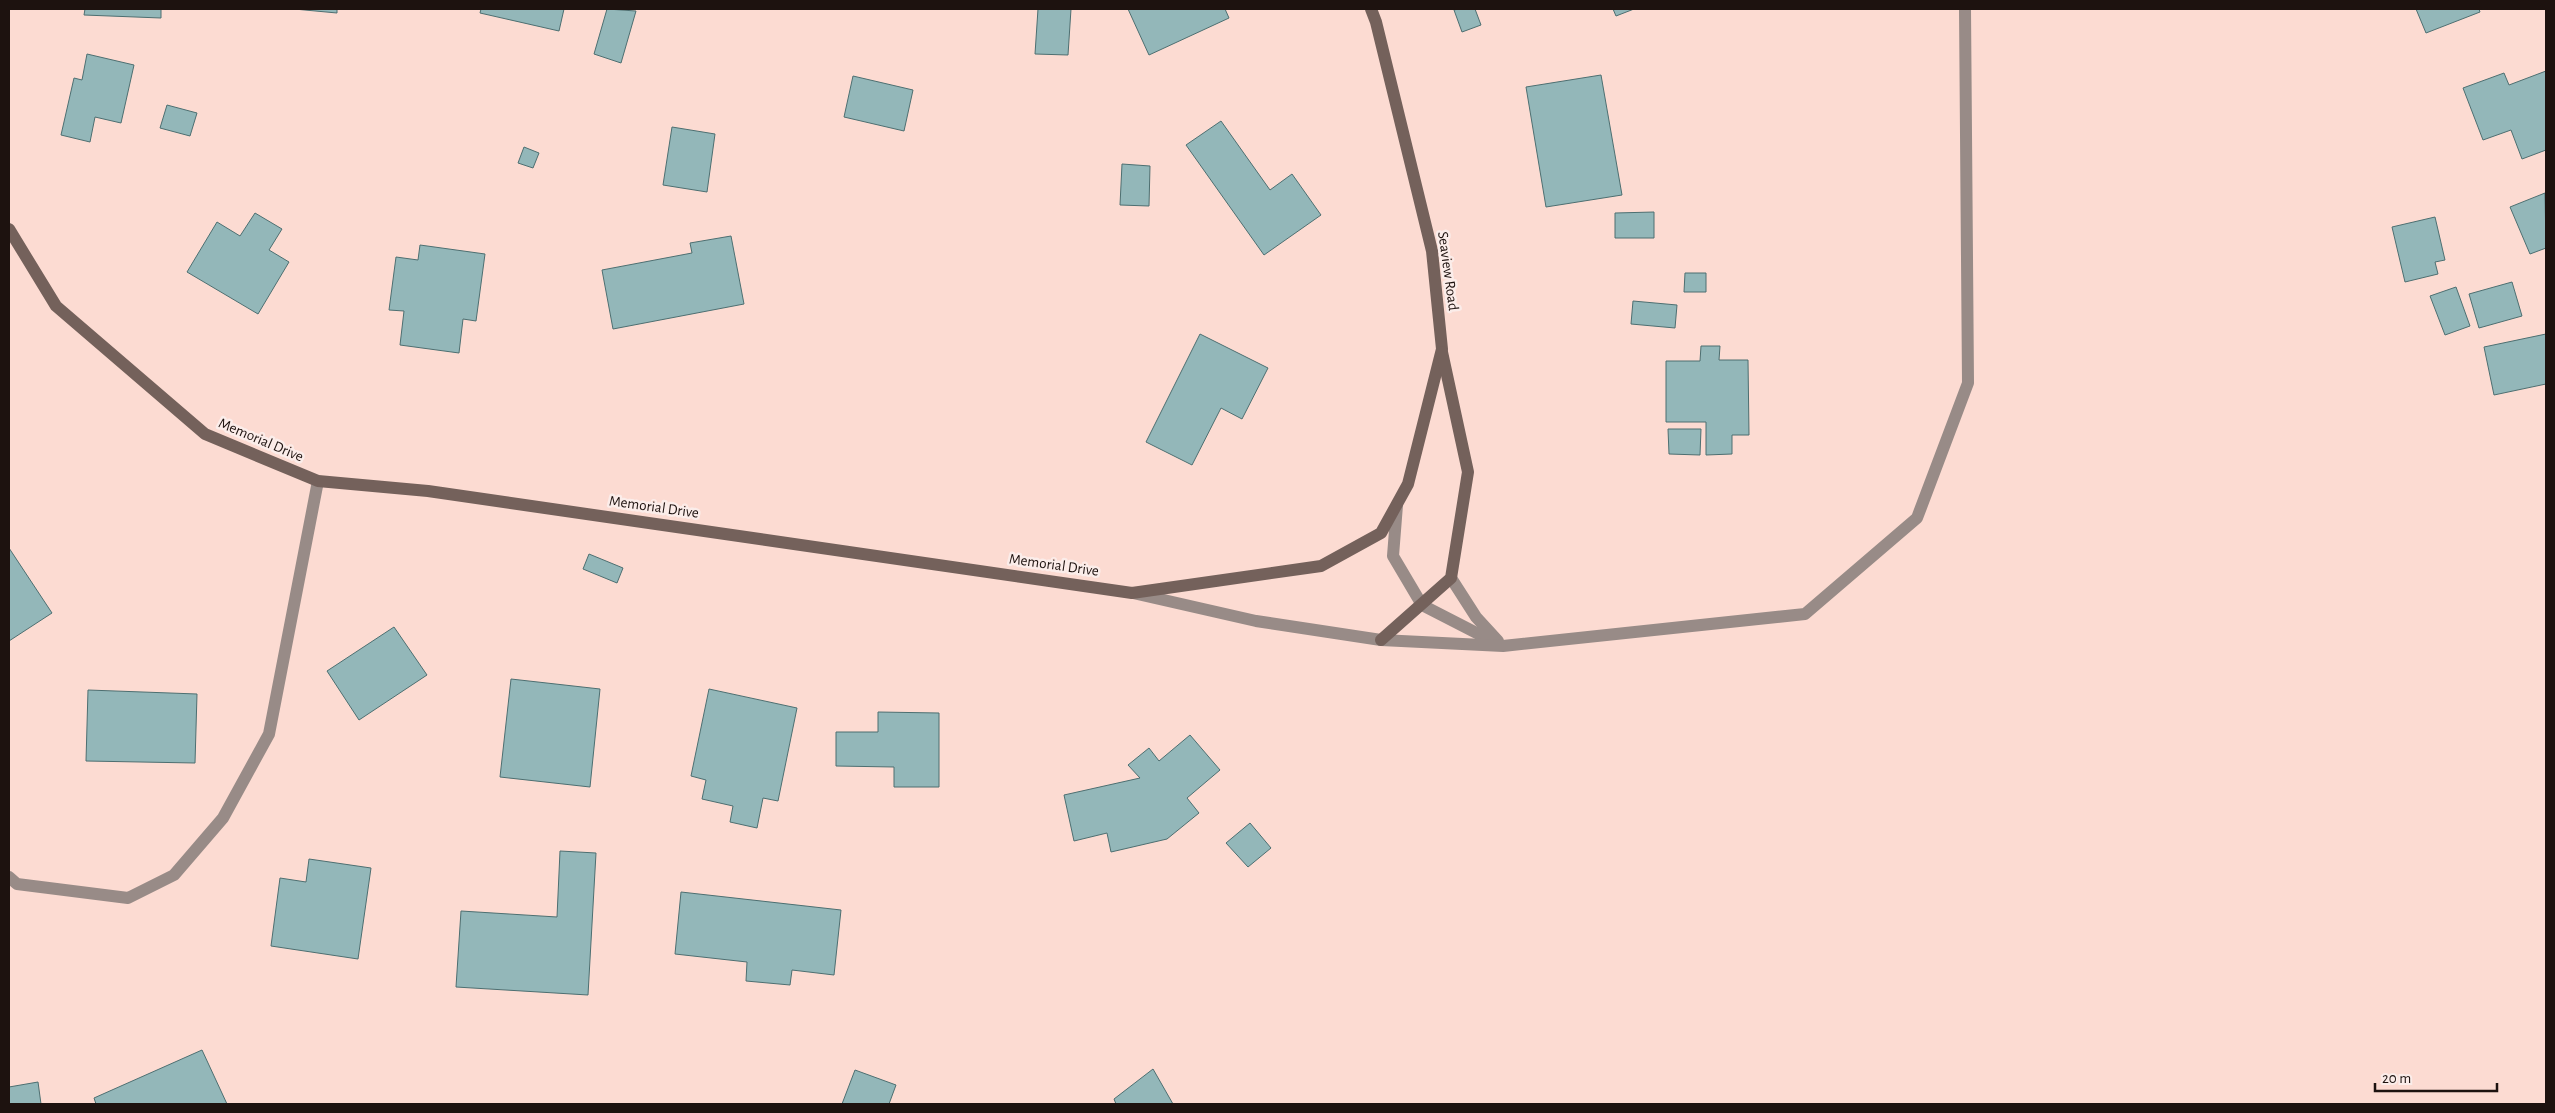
<svg xmlns="http://www.w3.org/2000/svg" width="2555" height="1113" viewBox="0 0 2555 1113" font-family="'Alegreya Sans',sans-serif">
	<rect width="100%" height="100%" fill="#fcdbd2"/>
	<g fill="#93b7b9" stroke="#4d6f71">
		<path d="M85,9H161V18L84,15Z"/>
		<path d="M294,9H337V13Z"/>
		<path d="M481,9H564L559,31L480,13Z"/>
		<path d="M607,9L636,11L621,63L594,54Z"/>
		<path d="M1038,9H1071L1068,55L1035,54Z"/>
		<path d="M1128,9H1225L1229,18L1149,55Z"/>
		<path d="M1458,9H1475L1481,25L1462,32L1454,10Z"/>
		<path d="M1613,9H1634L1616,16Z"/>
		<path d="M2416,9H2479L2480,12L2426,33Z"/>
		<path d="M87,54L134,65L121,123L95,117L90,142L61,135L74,78L82,80Z"/>
		<path d="M2546,71V150L2522,159L2511,130L2483,140L2463,88L2504,73L2509,85Z"/>
		<path d="M1601,75L1622,195L1546,207L1526,87Z"/>
		<path d="M853,76L913,90L904,131L844,117Z"/>
		<path d="M167,105L197,113L190,136L160,128Z"/>
		<path d="M1221,121L1270,190L1292,174L1321,215L1264,255L1186,145Z"/>
		<path d="M672,127L715,134L707,192L663,185Z"/>
		<path d="M524,147L539,153L533,168L518,163Z"/>
		<path d="M1122,164L1150,166L1149,206L1120,205Z"/>
		<path d="M2545,193L2546,248L2530,254L2510,207Z"/>
		<path d="M1654,212V238H1615V213Z"/>
		<path d="M255,213L282,229L269,250L289,262L258,314L187,272L217,222L240,236Z"/>
		<path d="M2435,217L2445,260L2435,262L2438,274L2405,282L2392,227Z"/>
		<path d="M731,236L744,304L613,329L602,270L692,253L690,243Z"/>
		<path d="M420,245L485,254L476,321L463,319L459,353L400,345L404,311L389,310L396,257L418,260Z"/>
		<path d="M1685,273H1706V292H1684Z"/>
		<path d="M2512,282L2522,316L2479,328L2469,294Z"/>
		<path d="M2456,287L2470,326L2445,335L2430,296Z"/>
		<path d="M1633,301L1677,305L1675,328L1631,324Z"/>
		<path d="M1200,334L1268,368L1242,419L1221,408L1192,465L1146,442Z"/>
		<path d="M2546,334V384L2494,395L2484,347Z"/>
		<path d="M1701,346H1720L1719,360H1748L1749,435H1732V454L1706,455V422H1666V361H1700Z"/>
		<path d="M1668,429H1701L1700,455L1669,454Z"/>
		<path d="M9,548L52,613L9,641Z"/>
		<path d="M589,554L623,568L617,583L583,569Z"/>
		<path d="M394,627L427,675L359,720L327,671Z"/>
		<path d="M511,679L600,689L590,787L500,777Z"/>
		<path d="M709,689L797,708L778,801L763,798L757,828L730,822L733,806L702,799L706,780L691,776Z"/>
		<path d="M88,690L197,694L195,763L86,761Z"/>
		<path d="M878,712L939,713V787H894V767L836,766V732H878Z"/>
		<path d="M1190,735L1220,770L1187,798L1199,813L1167,839L1111,852L1107,833L1074,841L1064,795L1140,778L1128,765L1149,748L1159,761Z"/>
		<path d="M1250,823L1271,848L1248,867L1226,843Z"/>
		<path d="M560,851L596,853L588,995L456,987L461,911L557,917Z"/>
		<path d="M309,859L371,868L358,959L271,946L280,878L306,882Z"/>
		<path d="M681,892L841,910L834,975L792,970L790,985L746,981L747,962L675,954Z"/>
		<path d="M202,1050L227,1104H96L94,1098Z"/>
		<path d="M1153,1069L1173,1104H1116L1114,1099Z"/>
		<path d="M855,1070L896,1085L889,1104H842Z"/>
		<path d="M38,1082L41,1104H9V1087Z"/>
	</g>
	<g fill="none" stroke-linecap="round" stroke-linejoin="round">
		<g stroke="#988b87" stroke-width="12">
			<path d="M1397,505L1393,556L1422,605L1498,644"/>
			<path d="M1451,578L1476,617L1498,641"/>
			<path d="M1133,593L1256,621L1381,640L1503,646L1805,614L1917,518L1968,383L1965,9"/>
			<path d="M9,877L17,884L128,898L174,875L223,818L269,734L318,481"/>
		</g>
		<g stroke="#74615b" stroke-width="12">
			<path d="M9,229L56,306L205,434L318,481L428,491L1132,593L1321,566L1381,533L1408,484L1442,349L1432,251L1376,22L1371,9"/>
			<path d="M1381,640L1451,578L1468,472L1442,352"/>
		</g>
	</g>
	<g text-anchor="middle" dominant-baseline="central" stroke-width="5" stroke-linejoin="round" paint-order="stroke">
		<g font-size="15" fill="#1d120f" stroke="#fbedea">
			<text transform="translate(1448 271) rotate(82)">Seaview Road</text>
			<text transform="translate(261 440) rotate(23)">Memorial Drive</text>
			<text transform="translate(654 507) rotate(8)">Memorial Drive</text>
			<text transform="translate(1054 565) rotate(8)">Memorial Drive</text>
		</g>
	</g>
	<rect width="2555" height="1113" fill="none" stroke="#1d120f" stroke-width="20"/>
	<path d="M2375 1083v8h122v-8" fill="none" stroke="#1d120f" stroke-width="2.5"/>
	<text x="2382" y="1083" font-size="15" fill="#1d120f" stroke="#fbedea" stroke-width="4" paint-order="stroke">20 m</text>
</svg>
